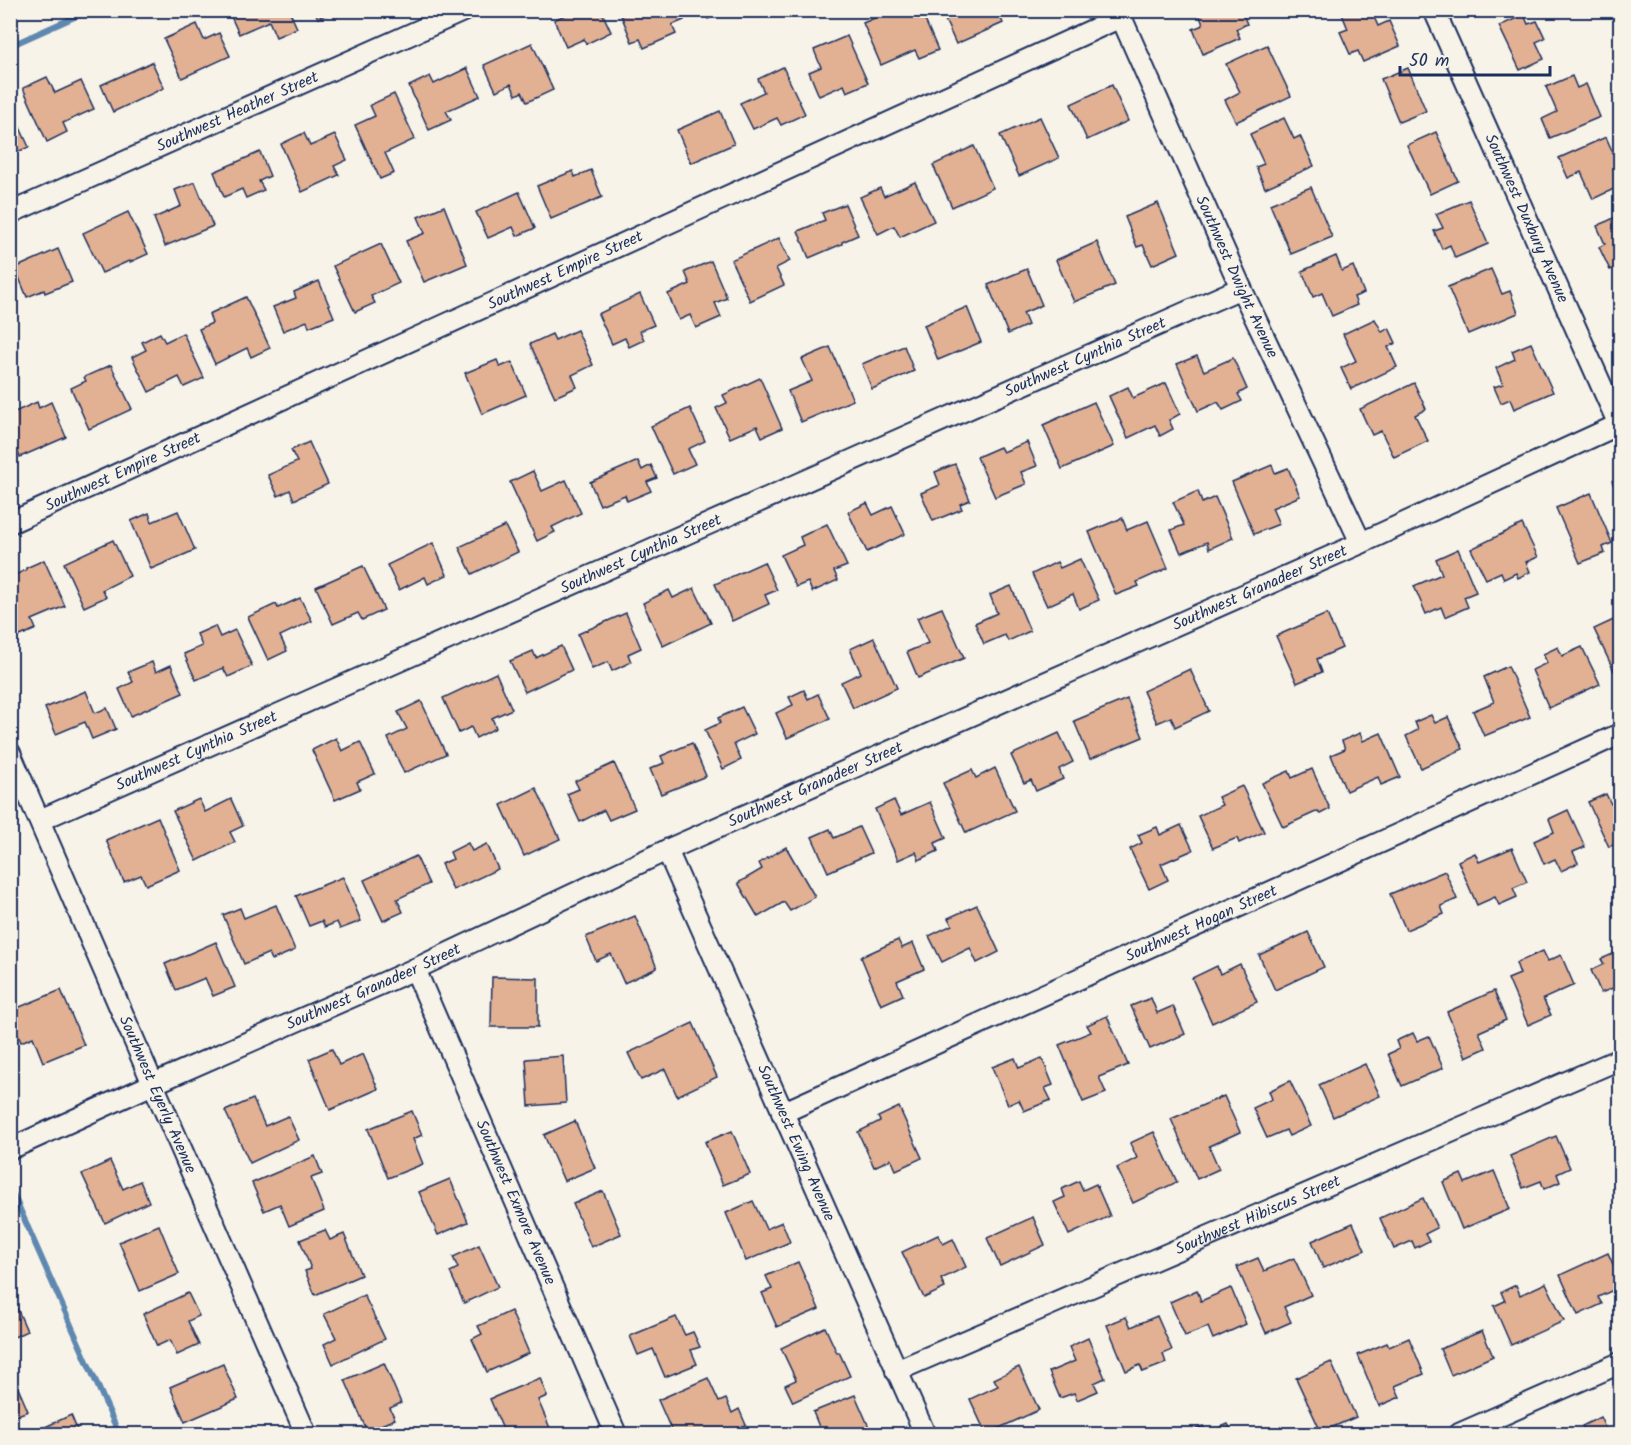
<svg xmlns="http://www.w3.org/2000/svg" width="1631" height="1445" viewBox="0 0 1631 1445" font-family="Kalam,sans-serif">
	<rect width="100%" height="100%" fill="#f7f3e8"/>
	<filter id="ink" filterUnits="userSpaceOnUse"><feTurbulence type="fractalNoise" baseFrequency=".0167" numOctaves="2"/><feDisplacementMap in="SourceGraphic" scale="12" xChannelSelector="R" yChannelSelector="G"/><feConvolveMatrix kernelMatrix="1 2 1 2 8 2 1 2 1" color-interpolation-filters="sRGB"/></filter>
	<g filter="url(#ink)">
		<g fill="none" stroke-linecap="round" stroke-linejoin="round">
			<g stroke="#5e88b1" stroke-width="6">
				<path d="M10,46L90,10"/>
				<path d="M11,1189L119,1434"/>
			</g>
		</g>
		<g fill="#e2b093" stroke="#1b2f5e" stroke-width="1.5">
			<path d="M228,10H289L297,28L276,37L269,21L239,34Z"/>
			<path d="M314,10H336L318,18Z"/>
			<path d="M576,10H601L611,32L586,44L584,39L566,47L554,20Z"/>
			<path d="M619,10H680L684,20L672,25L676,34L644,48L640,39L632,42Z"/>
			<path d="M705,10H726L708,19Z"/>
			<path d="M893,10H905L908,16L921,11L938,50L919,58L915,50L881,65L863,23Z"/>
			<path d="M948,10H997L1003,23L956,44L942,13Z"/>
			<path d="M1019,10H1036L1022,17Z"/>
			<path d="M1198,10H1241L1247,24L1236,29L1240,38L1203,54L1193,29L1203,25Z"/>
			<path d="M1350,10H1371L1378,26L1389,21L1400,46L1363,62L1358,51L1350,54L1340,32L1348,29L1342,14Z"/>
			<path d="M1524,15L1528,24L1537,21L1545,38L1536,42L1544,59L1520,70L1499,26Z"/>
			<path d="M197,24L204,40L219,33L230,56L182,78L164,39Z"/>
			<path d="M847,36L868,83L847,92L844,85L819,96L809,72L821,67L814,50Z"/>
			<path d="M532,43L553,90L527,102L522,92L516,95L511,84L496,91L484,65Z"/>
			<path d="M1267,45L1291,96L1236,122L1225,100L1240,92L1226,64Z"/>
			<path d="M152,62L164,88L113,112L101,85Z"/>
			<path d="M783,67L805,114L781,125L777,118L753,129L740,103L764,92L758,79Z"/>
			<path d="M467,68L480,96L446,111L451,120L429,130L409,86L430,76L434,84Z"/>
			<path d="M1408,68L1426,111L1399,122L1381,79Z"/>
			<path d="M1572,76L1577,88L1586,84L1600,117L1550,138L1542,119L1557,112L1546,87Z"/>
			<path d="M47,77L55,93L81,81L94,109L63,123L67,132L47,142L23,88Z"/>
			<path d="M1112,85L1128,121L1087,140L1071,104Z"/>
			<path d="M394,94L415,139L385,153L394,173L380,179L355,125L375,116L370,105Z"/>
			<path d="M10,106L29,147L10,155Z"/>
			<path d="M720,111L734,144L691,163L677,130Z"/>
			<path d="M1040,117L1059,158L1019,176L1000,135Z"/>
			<path d="M1284,118L1294,139L1300,136L1314,166L1265,188L1256,167L1264,164L1250,134Z"/>
			<path d="M1436,132L1458,181L1430,194L1407,145Z"/>
			<path d="M304,133L310,146L335,135L347,160L334,166L339,175L302,192L281,144Z"/>
			<path d="M1606,137L1620,169V186L1593,199L1581,172L1568,178L1559,158Z"/>
			<path d="M974,146L993,188L952,207L933,165Z"/>
			<path d="M260,152L270,176L259,181L264,190L246,198L242,189L224,197L214,172Z"/>
			<path d="M591,170L602,197L551,219L537,186L573,171L575,177Z"/>
			<path d="M195,182L213,226L165,246L154,218L181,206L175,190Z"/>
			<path d="M915,182L934,221L900,237L894,226L878,234L860,197L880,188L884,196Z"/>
			<path d="M1311,187L1332,237L1291,254L1270,204Z"/>
			<path d="M519,192L535,228L517,236L513,227L488,238L476,212Z"/>
			<path d="M1469,200L1488,244L1455,258L1450,245L1442,249L1434,231L1443,228L1436,214Z"/>
			<path d="M1158,203L1179,253L1152,265L1143,245L1137,247L1125,217Z"/>
			<path d="M845,204L858,235L842,242V244L809,258L798,231L825,220L822,213Z"/>
			<path d="M444,206L467,264L424,282L406,241L425,233L418,217Z"/>
			<path d="M128,212L148,254L130,262L129,261L102,273L83,233Z"/>
			<path d="M1620,215V266L1610,270L1599,247L1605,244L1597,226Z"/>
			<path d="M779,238L790,261L776,268L784,285L750,301L731,260Z"/>
			<path d="M1097,242L1115,285L1074,302L1056,260Z"/>
			<path d="M381,244L399,283L371,296L375,303L355,312L333,266Z"/>
			<path d="M58,249L72,282L45,293L44,290L27,297L15,268Z"/>
			<path d="M1336,256L1342,271L1353,266L1364,293L1354,297L1357,305L1332,316L1322,293L1313,297L1302,271Z"/>
			<path d="M711,261L727,298L715,303L721,317L696,328L690,315L679,320L668,294L690,284L685,272Z"/>
			<path d="M1027,269L1042,305L1023,313L1028,325L1008,334L988,285Z"/>
			<path d="M1491,269L1502,294L1510,291L1518,313L1468,334L1448,287Z"/>
			<path d="M319,281L334,317L309,327L307,321L283,331L273,307L296,298L294,292Z"/>
			<path d="M640,294L654,325L640,331L644,340L629,347L625,338L612,344L598,314Z"/>
			<path d="M246,297L270,348L251,357L247,348L215,364L199,329L212,323L209,314Z"/>
			<path d="M967,307L981,342L938,360L924,325Z"/>
			<path d="M1375,319L1382,332L1389,328L1396,343L1388,347L1397,367L1351,389L1341,368L1356,361L1343,334Z"/>
			<path d="M577,330L593,365L572,375L577,387L555,397L530,344L552,334L555,340Z"/>
			<path d="M160,333L165,342L183,333L204,378L184,387L179,377L149,392L132,357L146,350L142,342Z"/>
			<path d="M1531,343L1553,392L1514,409L1510,399L1501,403L1494,387L1503,384L1496,368L1515,359L1512,351Z"/>
			<path d="M904,346L914,371L872,389L862,364Z"/>
			<path d="M830,347L853,400L801,422L788,391L812,381L802,359Z"/>
			<path d="M1197,356L1204,371L1233,358L1247,389L1238,394L1242,401L1223,410L1218,402L1198,411L1177,364Z"/>
			<path d="M497,360L500,367L512,362L526,395L482,414L465,373Z"/>
			<path d="M111,365L132,409L89,429L71,388L86,381L84,377Z"/>
			<path d="M760,378L782,428L762,437L757,426L730,438L716,408L727,403L723,395Z"/>
			<path d="M1166,383L1180,414L1169,420L1173,429L1160,436L1155,425L1128,438L1109,396L1128,387L1133,398Z"/>
			<path d="M1414,383L1426,409L1415,415L1428,441L1394,457L1381,431L1372,435L1360,409Z"/>
			<path d="M37,402L39,408L51,402L66,437L20,457L10,436V414Z"/>
			<path d="M1094,402L1114,446L1062,469L1043,425Z"/>
			<path d="M690,408L705,441L688,449L695,464L673,474L651,426Z"/>
			<path d="M309,442L328,484L294,500L290,490L278,496L268,475L297,462L291,450Z"/>
			<path d="M1027,442L1037,466L1021,472L1026,484L995,497L977,457L1000,447L1003,452Z"/>
			<path d="M638,461L642,470L651,465L657,478L647,482L651,491L627,501L625,495L600,505L590,482Z"/>
			<path d="M955,464L970,500L960,504L962,509L933,521L921,493L940,485L935,472Z"/>
			<path d="M1272,465L1275,473L1288,468L1300,496L1272,508L1279,524L1254,534L1232,482Z"/>
			<path d="M533,471L542,491L566,480L581,513L552,527L555,532L537,541L510,482Z"/>
			<path d="M1620,478V500L1612,481Z"/>
			<path d="M1198,491L1202,503L1215,497L1233,538L1209,549L1207,542L1181,553L1171,530L1184,525L1173,502Z"/>
			<path d="M1591,493L1612,543L1603,547L1605,553L1580,563L1556,508Z"/>
			<path d="M867,503L873,515L892,506L905,534L867,552L848,512Z"/>
			<path d="M178,511L195,550L151,569L131,521L149,513L152,522Z"/>
			<path d="M1122,518L1127,530L1148,521L1168,568L1137,582L1139,586L1116,595L1089,532Z"/>
			<path d="M827,524L847,566L834,571L838,580L812,592L808,582L796,587L781,555L803,545L800,537Z"/>
			<path d="M1522,524L1538,557L1526,562L1530,572L1518,578L1516,573L1504,579L1501,572L1486,579L1471,549Z"/>
			<path d="M505,526L518,552L472,574L459,547Z"/>
			<path d="M113,540L130,576L102,590L106,597L84,607L64,563Z"/>
			<path d="M433,543L447,575L428,584L425,577L399,590L387,565Z"/>
			<path d="M1458,549L1476,592L1464,597L1468,607L1445,617L1441,607L1426,614L1414,586L1442,574L1436,559Z"/>
			<path d="M1080,559L1099,600L1079,609L1073,594L1047,606L1032,574L1057,562L1060,568Z"/>
			<path d="M44,560L65,606L32,620L36,629L13,639L10,634V577L26,570V568Z"/>
			<path d="M764,562L777,590L765,595L769,604L732,621L715,584Z"/>
			<path d="M363,566L384,610L362,620L358,613L333,624L316,587Z"/>
			<path d="M1011,586L1030,631L1008,641L1005,635L984,644L975,623L997,613L990,595Z"/>
			<path d="M694,588L711,623L663,646L643,603L669,590L673,598Z"/>
			<path d="M300,598L312,621L280,636L287,651L268,660L248,617L276,604L278,608Z"/>
			<path d="M942,608L964,658L918,678L907,652L928,643L917,618Z"/>
			<path d="M626,613L641,648L628,654L631,662L612,671L608,662L592,669L578,634Z"/>
			<path d="M1327,614L1342,648L1317,659L1322,672L1297,683L1276,636Z"/>
			<path d="M1620,617V668L1614,671L1594,629Z"/>
			<path d="M215,626L220,637L235,630L252,666L228,677L223,668L196,680L184,654L202,646L197,634Z"/>
			<path d="M874,638L897,688L853,708L841,682L861,673L850,649Z"/>
			<path d="M561,646L572,670L525,692L510,661L533,651L536,658Z"/>
			<path d="M1558,647L1562,656L1582,647L1600,684L1549,708L1532,670L1547,663L1543,654Z"/>
			<path d="M152,662L156,672L171,665L183,693L131,716L119,689L133,682L128,672Z"/>
			<path d="M1508,666L1530,717L1484,736L1473,711L1494,702L1484,677Z"/>
			<path d="M1190,669L1209,711L1175,727L1171,717L1157,723L1143,691Z"/>
			<path d="M496,673L512,709L492,718L496,728L476,738L471,727L459,733L443,698Z"/>
			<path d="M804,690L808,699L818,694L830,719L787,738L776,713L793,705L789,697Z"/>
			<path d="M86,691L95,713L107,708L116,729L92,739L85,722L56,734L45,708Z"/>
			<path d="M1127,699L1143,737L1090,759L1074,721Z"/>
			<path d="M421,701L446,754L404,773L388,738L407,729L398,712Z"/>
			<path d="M742,707L755,734L734,744L741,760L723,769L705,730L720,723L718,718Z"/>
			<path d="M1431,715L1435,723L1448,717L1463,749L1421,768L1406,736L1418,730L1415,722Z"/>
			<path d="M1059,733L1073,762L1059,769L1063,779L1036,791L1031,780L1024,783L1011,755Z"/>
			<path d="M1360,733L1363,741L1381,733L1400,777L1381,785L1378,777L1346,791L1331,755L1345,749L1342,741Z"/>
			<path d="M336,738L342,751L360,742L375,774L357,782L360,789L335,800L312,750Z"/>
			<path d="M692,743L706,776L661,794L650,769L664,763L661,756Z"/>
			<path d="M614,763L635,809L609,820L604,810L580,822L567,794L579,789L575,781Z"/>
			<path d="M995,768L1015,811L966,833L943,783L972,770L976,778Z"/>
			<path d="M1312,769L1330,809L1320,814L1318,811L1283,827L1262,783L1289,771L1292,778Z"/>
			<path d="M1242,786L1264,832L1239,843L1237,838L1213,848L1198,816L1222,805L1218,797Z"/>
			<path d="M536,788L560,839L524,856L501,805Z"/>
			<path d="M1606,794L1611,804L1620,799V841L1609,847L1588,802Z"/>
			<path d="M199,799L205,812L231,799L243,826L230,832L235,842L197,861L173,811Z"/>
			<path d="M894,800L901,815L930,802L946,838L935,843L938,851L919,860L916,852L898,860L875,809Z"/>
			<path d="M1568,810L1585,847L1573,852L1578,863L1561,871L1555,859L1544,864L1534,841L1554,832L1549,819Z"/>
			<path d="M158,817L180,870L146,885L141,875L124,882L106,840Z"/>
			<path d="M1181,825L1193,850L1161,864L1168,880L1149,889L1130,849L1142,843L1138,835L1157,827L1160,835Z"/>
			<path d="M859,827L871,853L828,872L812,837L830,829L834,838Z"/>
			<path d="M468,843L472,851L487,844L498,869L453,890L441,864L453,859L450,852Z"/>
			<path d="M786,847L815,897L790,911L784,902L758,917L738,883L762,869L759,863Z"/>
			<path d="M1512,848L1527,882L1513,888L1517,897L1499,905L1495,897L1477,905L1458,861L1475,853L1479,862Z"/>
			<path d="M416,856L429,884L397,899L403,912L383,921L364,880Z"/>
			<path d="M1445,871L1457,899L1441,906L1444,914L1406,930L1390,894Z"/>
			<path d="M343,877L361,921L340,929L337,922L325,927L322,921L309,926L296,896Z"/>
			<path d="M276,905L295,950L272,960L269,953L244,964L223,915L240,908L244,918Z"/>
			<path d="M977,905L999,952L977,963L970,948L942,962L929,936L952,925L948,918Z"/>
			<path d="M635,916L657,968L624,983L611,954L596,961L586,937Z"/>
			<path d="M1308,932L1324,967L1275,990L1259,955Z"/>
			<path d="M898,940L902,948L913,943L924,969L897,981L903,995L881,1005L861,957Z"/>
			<path d="M216,942L235,987L213,996L205,978L176,990L165,964Z"/>
			<path d="M1543,951L1548,961L1561,955L1574,985L1543,999L1551,1015L1528,1025L1508,979L1520,974L1516,963Z"/>
			<path d="M1620,951V985L1601,993L1591,970L1604,964L1601,959Z"/>
			<path d="M1240,964L1257,1002L1212,1023L1192,978L1217,966L1220,974Z"/>
			<path d="M492,977L538,978V1027H491Z"/>
			<path d="M61,990L84,1045L43,1062L33,1037L21,1042L15,1028L10,1030V1011Z"/>
			<path d="M1494,991L1506,1020L1479,1032L1486,1048L1466,1057L1447,1012Z"/>
			<path d="M1151,998L1157,1013L1173,1006L1185,1034L1150,1049L1131,1006Z"/>
			<path d="M1107,1016L1128,1065L1099,1077L1106,1093L1083,1102L1059,1045L1091,1032L1087,1025Z"/>
			<path d="M693,1023L717,1077L677,1096L665,1069L641,1080L628,1053Z"/>
			<path d="M1413,1033L1417,1041L1429,1036L1443,1068L1402,1086L1388,1054L1399,1049L1396,1041Z"/>
			<path d="M332,1049L339,1065L363,1054L378,1089L330,1110L309,1059Z"/>
			<path d="M563,1056L566,1103L529,1106L526,1059Z"/>
			<path d="M1015,1058L1019,1068L1042,1058L1053,1085L1045,1088L1051,1100L1024,1111L1019,1100L1008,1105L992,1067Z"/>
			<path d="M1365,1064L1380,1096L1333,1117L1319,1085Z"/>
			<path d="M1290,1081L1311,1126L1289,1136L1286,1130L1267,1138L1253,1108L1272,1099L1269,1091Z"/>
			<path d="M1224,1096L1240,1132L1209,1146L1219,1169L1197,1179L1171,1119Z"/>
			<path d="M253,1099L265,1126L288,1116L299,1140L250,1163L225,1111Z"/>
			<path d="M899,1107L922,1158L896,1170L891,1159L874,1167L858,1132L880,1121L878,1117Z"/>
			<path d="M412,1111L422,1135L413,1139L423,1164L388,1178L368,1129Z"/>
			<path d="M575,1121L595,1168L564,1181L544,1135Z"/>
			<path d="M732,1131L750,1174L723,1185L705,1142Z"/>
			<path d="M1154,1132L1177,1182L1133,1203L1117,1168L1137,1158L1130,1143Z"/>
			<path d="M1556,1136L1570,1168L1557,1174L1560,1182L1544,1189L1541,1181L1523,1188L1510,1156Z"/>
			<path d="M315,1156L322,1174L311,1178L324,1211L289,1226L280,1204L264,1211L252,1183Z"/>
			<path d="M110,1161L123,1189L140,1181L149,1202L105,1223L82,1174Z"/>
			<path d="M1494,1171L1510,1209L1462,1229L1443,1182L1461,1174L1465,1183Z"/>
			<path d="M450,1179L468,1222L438,1235L419,1192Z"/>
			<path d="M1079,1181L1083,1190L1096,1184L1110,1216L1069,1235L1054,1202L1065,1197L1062,1189Z"/>
			<path d="M603,1191L621,1234L591,1247L573,1204Z"/>
			<path d="M1423,1198L1437,1228L1425,1234L1429,1241L1415,1248L1412,1241L1394,1249L1380,1218Z"/>
			<path d="M753,1201L766,1229L782,1222L790,1242L746,1261L726,1213Z"/>
			<path d="M1033,1217L1045,1245L1000,1266L987,1238Z"/>
			<path d="M1353,1223L1365,1250L1323,1268L1312,1241Z"/>
			<path d="M159,1225L179,1274L140,1291L119,1242Z"/>
			<path d="M325,1230L330,1240L344,1234L361,1275L315,1295L305,1271L311,1269L300,1240Z"/>
			<path d="M938,1235L943,1244L953,1239L966,1267L941,1279L945,1288L924,1298L902,1252Z"/>
			<path d="M479,1245L498,1287L464,1303L450,1272L458,1268L453,1257Z"/>
			<path d="M1608,1253L1620,1280V1287L1598,1297L1602,1304L1578,1315L1560,1275Z"/>
			<path d="M1258,1258L1264,1271L1294,1258L1311,1295L1284,1307L1291,1322L1266,1333L1237,1267Z"/>
			<path d="M798,1262L819,1309L777,1327L762,1293L772,1289L766,1276Z"/>
			<path d="M1546,1283L1564,1321L1511,1345L1494,1306L1505,1301L1501,1292L1516,1285L1520,1295Z"/>
			<path d="M1231,1288L1246,1324L1213,1339L1208,1327L1185,1336L1170,1302L1197,1290L1201,1301Z"/>
			<path d="M188,1293L199,1316L188,1321L199,1345L177,1355L170,1340L157,1346L143,1314Z"/>
			<path d="M364,1295L385,1339L333,1364L324,1344L336,1338L324,1314Z"/>
			<path d="M17,1308L27,1331L10,1339V1311Z"/>
			<path d="M511,1311L529,1353L487,1372L472,1339L482,1334L478,1326Z"/>
			<path d="M1157,1316L1172,1350L1163,1354L1166,1363L1143,1372L1140,1365L1126,1371L1107,1325L1126,1317L1131,1327Z"/>
			<path d="M676,1317L685,1335L693,1332L700,1347L691,1350L697,1364L665,1377L653,1349L638,1355L630,1336Z"/>
			<path d="M825,1327L837,1353L839,1352L850,1376L793,1402L785,1385L796,1380L781,1348Z"/>
			<path d="M1482,1331L1493,1356L1451,1375L1440,1349Z"/>
			<path d="M1088,1338L1105,1378L1094,1383L1098,1391L1077,1400L1074,1393L1060,1398L1049,1372L1075,1361L1069,1347Z"/>
			<path d="M1409,1338L1424,1374L1395,1386L1400,1397L1379,1406L1358,1355L1387,1343L1389,1347Z"/>
			<path d="M1331,1362L1356,1417L1321,1432L1296,1378Z"/>
			<path d="M384,1363L401,1403L390,1408L395,1419L367,1431L345,1380Z"/>
			<path d="M223,1364L238,1399L185,1422L170,1387Z"/>
			<path d="M1019,1367L1039,1410L986,1434L970,1399L998,1386L994,1379Z"/>
			<path d="M10,1369L28,1411L10,1418Z"/>
			<path d="M540,1378L547,1396L538,1400L550,1428L536,1434H517L516,1430L505,1434L490,1399Z"/>
			<path d="M708,1378L719,1402L726,1399L732,1413L739,1409L746,1425L724,1434H673L658,1400Z"/>
			<path d="M855,1395L872,1434H839V1433L834,1434H822L813,1412Z"/>
			<path d="M71,1415L79,1434H30Z"/>
			<path d="M1600,1417L1608,1434H1586L1582,1426Z"/>
			<path d="M1228,1424L1233,1434H1184L1203,1426L1207,1433Z"/>
		</g>
		<g fill="none" stroke-linecap="round" stroke-linejoin="round">
			<g stroke="#1b2f5e" stroke-width="24">
				<g id="minor">
					<path id="s1" d="M1118,10L1241,288L1361,543"/>
					<path id="s2" d="M1434,10L1619,425"/>
					<path id="s3" d="M10,213L465,10"/>
					<path id="s4" d="M10,523L1121,17"/>
					<path id="s5" d="M10,753L153,1084L306,1434"/>
					<path id="s6" d="M40,820L1241,288"/>
					<path id="s7" d="M667,850L925,1434"/>
					<path id="s8" d="M415,969L616,1434"/>
					<path id="s9" d="M782,1113L1620,734"/>
					<path id="s10" d="M10,1149L153,1084L415,969L667,850L1361,543L1620,424"/>
					<path id="s11" d="M896,1371L1620,1059"/>
					<path d="M1459,1434L1620,1363"/>
				</g>
			</g>
			<use href="#minor" stroke="#f7f3e8" stroke-width="20"/>
		</g>
	</g>
	<g text-anchor="middle" dominant-baseline="central" stroke-width="4.5" stroke-linejoin="round" paint-order="stroke">
		<g font-size="16" fill="#1b2f5e" stroke="#f7f3e8">
			<text stroke="none"><textPath href="#s3" startOffset="249">Southwest Heather Street</textPath></text>
			<text stroke="none"><textPath href="#s2" startOffset="228">Southwest Duxbury Avenue</textPath></text>
			<text stroke="none"><textPath href="#s4" startOffset="610">Southwest Empire Street</textPath></text>
			<text stroke="none"><textPath href="#s1" startOffset="292">Southwest Dwight Avenue</textPath></text>
			<text stroke="none"><textPath href="#s6" startOffset="1143">Southwest Cynthia Street</textPath></text>
			<text stroke="none"><textPath href="#s4" startOffset="124">Southwest Empire Street</textPath></text>
			<text stroke="none"><textPath href="#s6" startOffset="657">Southwest Cynthia Street</textPath></text>
			<text stroke="none"><textPath href="#s10" startOffset="1370">Southwest Granadeer Street</textPath></text>
			<text stroke="none"><textPath href="#s6" startOffset="171">Southwest Cynthia Street</textPath></text>
			<text stroke="none"><textPath href="#s10" startOffset="884">Southwest Granadeer Street</textPath></text>
			<text stroke="none"><textPath href="#s9" startOffset="460">Southwest Hogan Street</textPath></text>
			<text stroke="none"><textPath href="#s10" startOffset="398">Southwest Granadeer Street</textPath></text>
			<text stroke="none"><textPath href="#s5" startOffset="372">Southwest Eyerly Avenue</textPath></text>
			<text stroke="none"><textPath href="#s7" startOffset="320">Southwest Ewing Avenue</textPath></text>
			<text stroke="none"><textPath href="#s8" startOffset="254">Southwest Exmore Avenue</textPath></text>
			<text stroke="none"><textPath href="#s11" startOffset="394">Southwest Hibiscus Street</textPath></text>
		</g>
	</g>
	<rect width="1631" height="1445" fill="none" stroke="#f7f3e8" stroke-width="36"/>
	<rect x="18" y="18" width="1595" height="1409" fill="none" stroke="#1b2f5e" stroke-width="2" filter="url(#ink)"/>
	<path d="M1400 66v9h150v-9" fill="none" stroke="#1b2f5e" stroke-width="3"/>
	<text x="1409" y="66" font-size="18" fill="#1b2f5e" stroke="#f7f3e8" stroke-width="4.5" paint-order="stroke">50 m</text>
</svg>
